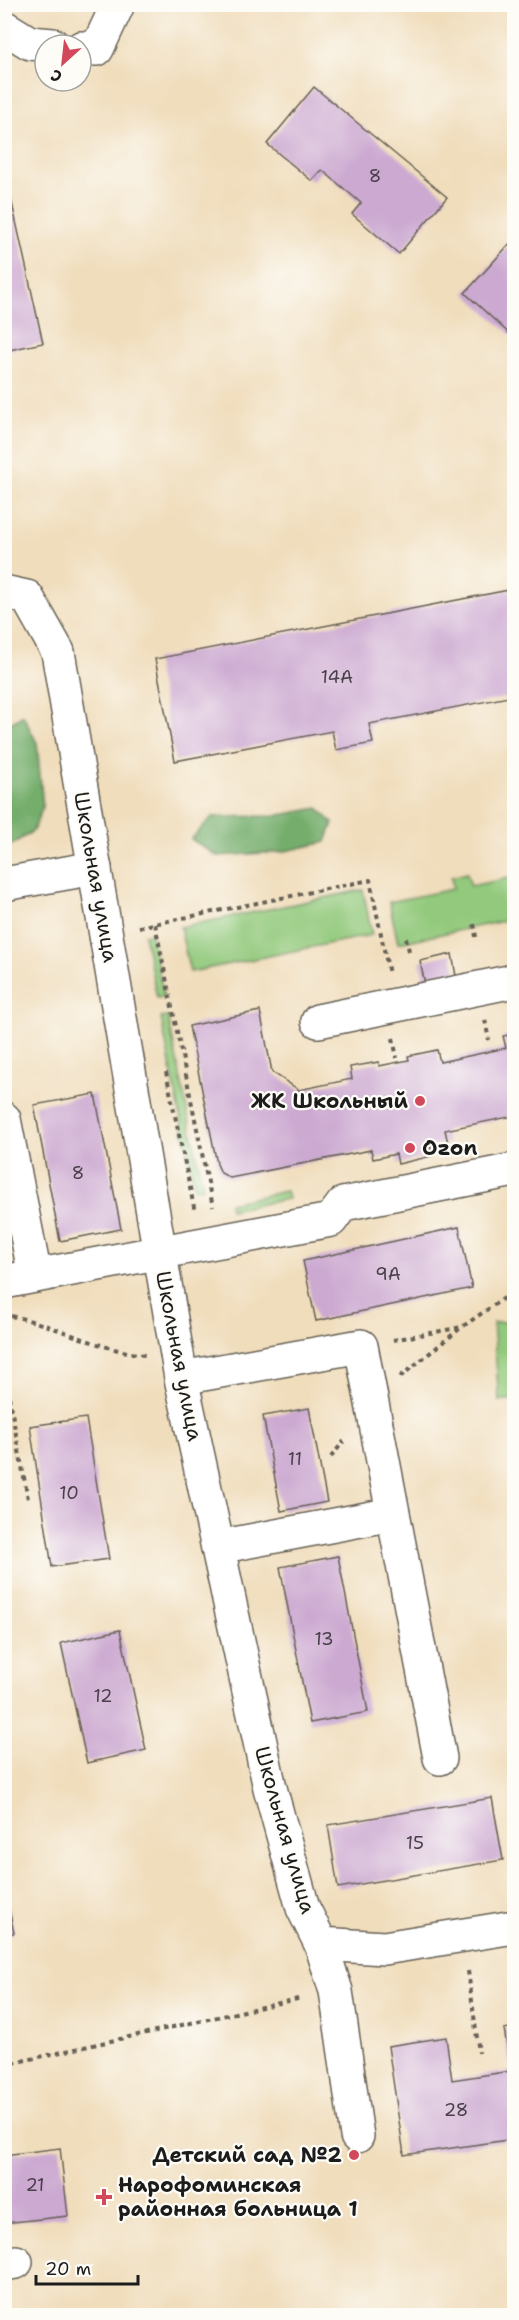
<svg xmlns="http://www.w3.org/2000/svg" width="519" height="2320" viewBox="0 0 519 2320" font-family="'Shantell Sans',sans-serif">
	<rect width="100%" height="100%" fill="#fdfcf7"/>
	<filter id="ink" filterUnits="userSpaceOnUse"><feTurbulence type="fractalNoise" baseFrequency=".0167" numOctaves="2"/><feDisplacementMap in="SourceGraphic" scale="12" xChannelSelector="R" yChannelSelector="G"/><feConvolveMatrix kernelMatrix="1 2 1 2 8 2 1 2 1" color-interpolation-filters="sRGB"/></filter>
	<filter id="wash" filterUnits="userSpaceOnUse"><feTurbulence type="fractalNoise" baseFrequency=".008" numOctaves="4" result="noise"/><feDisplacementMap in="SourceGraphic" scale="24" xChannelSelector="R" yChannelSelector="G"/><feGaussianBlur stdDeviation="1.35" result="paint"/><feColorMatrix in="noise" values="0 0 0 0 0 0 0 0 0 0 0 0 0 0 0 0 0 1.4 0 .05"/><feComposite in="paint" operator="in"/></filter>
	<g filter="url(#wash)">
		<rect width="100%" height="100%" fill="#f0ddbc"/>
		<g fill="#92c97c" stroke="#57724c" stroke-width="1.5">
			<path d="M467,873L471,886L514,877V919L398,943L389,902L453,889L451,877Z"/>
			<path d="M363,890L372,935L190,972L180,927Z"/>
			<path d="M151,933L164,997L157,998L144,935Z"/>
			<path d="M168,1017L203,1187L195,1189L161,1018Z"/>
			<path d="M286,1191L288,1199L230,1210L229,1203Z"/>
			<path d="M514,1321V1399L499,1401L493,1323Z"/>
		</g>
		<g fill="#75ad6c" stroke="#486444" stroke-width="1.5">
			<path d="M23,715L37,743L43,807L33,831L5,849L6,726Z"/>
			<path d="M318,808L333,823L326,842L281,852L217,856L191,839L212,817L274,816Z"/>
		</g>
		<g id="blocks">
			<g fill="#cca9d1">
				<path d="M314,87L447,197L399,254L352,214L361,203L322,170L312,181L267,144Z"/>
				<path d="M4,167L43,343L4,351Z"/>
				<path d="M514,239V338L465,293Z"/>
				<path d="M514,589V696L369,724L373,743L336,750L332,731L175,761L155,659Z"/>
				<path d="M452,954L458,987L427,994L420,961Z"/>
				<path d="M260,1011L272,1072L299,1090L352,1079L350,1067L379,1062V1066L409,1060L408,1056L437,1050L440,1062L506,1048L503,1036L514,1034V1116L445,1130L448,1143L430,1146L432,1156L398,1164L396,1154L373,1159L371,1150L230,1178L221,1173L217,1164L189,1026Z"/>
				<path d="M95,1094L121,1229L60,1241L34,1105Z"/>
				<path d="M459,1227L472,1288L316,1321L303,1261Z"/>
				<path d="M309,1408L327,1502L281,1511L263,1416Z"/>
				<path d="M86,1418L109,1559L52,1567L30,1426Z"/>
				<path d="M338,1556L368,1712L310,1723L280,1567Z"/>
				<path d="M120,1630L146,1750L87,1763L61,1643Z"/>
				<path d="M492,1798L503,1860L338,1888L328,1825Z"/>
				<path d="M4,1886L14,1933L4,1935Z"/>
				<path d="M514,2027V2139L404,2155L388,2046L446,2037L452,2080L511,2071L504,2029Z"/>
				<path d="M60,2148L68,2216L4,2223V2155Z"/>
			</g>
		</g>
	</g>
	<g filter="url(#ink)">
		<use href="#blocks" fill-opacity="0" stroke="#666054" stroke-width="1.5"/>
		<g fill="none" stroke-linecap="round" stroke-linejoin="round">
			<g stroke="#666054" stroke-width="36">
				<g id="minor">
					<path d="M4,27L30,43L53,45"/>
					<path d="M81,48L97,49L118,4"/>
					<path d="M4,592L27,597L58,652L181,1378L270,1788L303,1908L321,1944L384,1948L514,1927"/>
					<path d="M4,884L95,868"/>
					<path d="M318,1021L514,981"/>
					<path d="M4,1119L35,1276L331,1220L343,1204L514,1170"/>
					<path d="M4,1282L35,1276"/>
					<path d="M181,1378L361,1346L440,1758"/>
					<path d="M218,1547L393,1514"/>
					<path d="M321,1944L336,1991L357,2136"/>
					<path d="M4,2264L16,2262"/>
				</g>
			</g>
			<g stroke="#666054" stroke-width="4" stroke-dasharray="4.5 4.5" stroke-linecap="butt">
				<path d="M155,924L213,1207"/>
				<path d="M474,924L476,937"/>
				<path d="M139,927L370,880L389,974"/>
				<path d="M406,938L409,951"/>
				<path d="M485,1020L489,1040"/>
				<path d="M393,1038L397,1058"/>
				<path d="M166,1072L195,1212"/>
				<path d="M11,1316C57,1325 99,1350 145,1355"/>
				<path d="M393,1340L462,1327L514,1291"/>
				<path d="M4,1370L28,1499"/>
				<path d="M400,1377L462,1327"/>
				<path d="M331,1457L344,1441"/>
				<path d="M468,1971L479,2053"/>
				<path d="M4,2065L302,1998"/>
			</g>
			<use href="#minor" stroke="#fff" stroke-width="33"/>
		</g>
	</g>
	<g fill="#d1495b" stroke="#fdfcf7" stroke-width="2">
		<circle cx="420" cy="1101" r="6"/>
		<circle cx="410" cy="1148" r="6"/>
		<circle cx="354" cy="2155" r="6"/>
		<path d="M101 2188h6v6h6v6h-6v6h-6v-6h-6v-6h6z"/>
	</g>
	<g text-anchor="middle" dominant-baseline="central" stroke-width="4.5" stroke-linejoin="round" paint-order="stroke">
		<g font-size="18" fill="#483f49">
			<text x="375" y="176">8</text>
			<text x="337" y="677">14А</text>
			<text x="78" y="1173">8</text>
			<text x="388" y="1274">9А</text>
			<text x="295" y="1459">11</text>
			<text x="69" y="1493">10</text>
			<text x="324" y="1639">13</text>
			<text x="103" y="1696">12</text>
			<text x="415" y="1843">15</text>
			<text x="456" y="2110">28</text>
			<text x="35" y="2185">21</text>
		</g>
		<g font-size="21" fill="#1c1c1c" stroke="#fdfcf7">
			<text transform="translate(96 877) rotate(80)">Школьная улица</text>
			<text transform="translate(179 1356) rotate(79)">Школьная улица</text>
			<text transform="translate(285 1830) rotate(74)">Школьная улица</text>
		</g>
		<g font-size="21" font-weight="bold" fill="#1c1c1c" stroke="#fdfcf7" text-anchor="end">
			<text x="408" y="1101">ЖК Школьный</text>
			<text x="422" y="1148" text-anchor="start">Ozon</text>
			<text x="342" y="2155">Детский сад №2</text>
			<text x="118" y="2185" text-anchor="start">Нарофоминская<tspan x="118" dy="24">районная больница 1</tspan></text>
		</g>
	</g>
	<rect width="519" height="2320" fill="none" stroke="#fdfcf7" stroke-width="24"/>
	<g transform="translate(63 63) rotate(207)"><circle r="28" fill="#fdfcf7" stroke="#a3a29f" stroke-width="1.5"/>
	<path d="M0-4.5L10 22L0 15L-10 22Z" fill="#d1495b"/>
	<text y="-9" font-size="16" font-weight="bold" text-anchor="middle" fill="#1c1c1c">С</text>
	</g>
	<path d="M36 2275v9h102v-9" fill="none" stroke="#1c1c1c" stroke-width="3"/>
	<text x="45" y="2275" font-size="18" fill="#1c1c1c" stroke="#fdfcf7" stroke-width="4.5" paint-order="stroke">20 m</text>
</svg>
